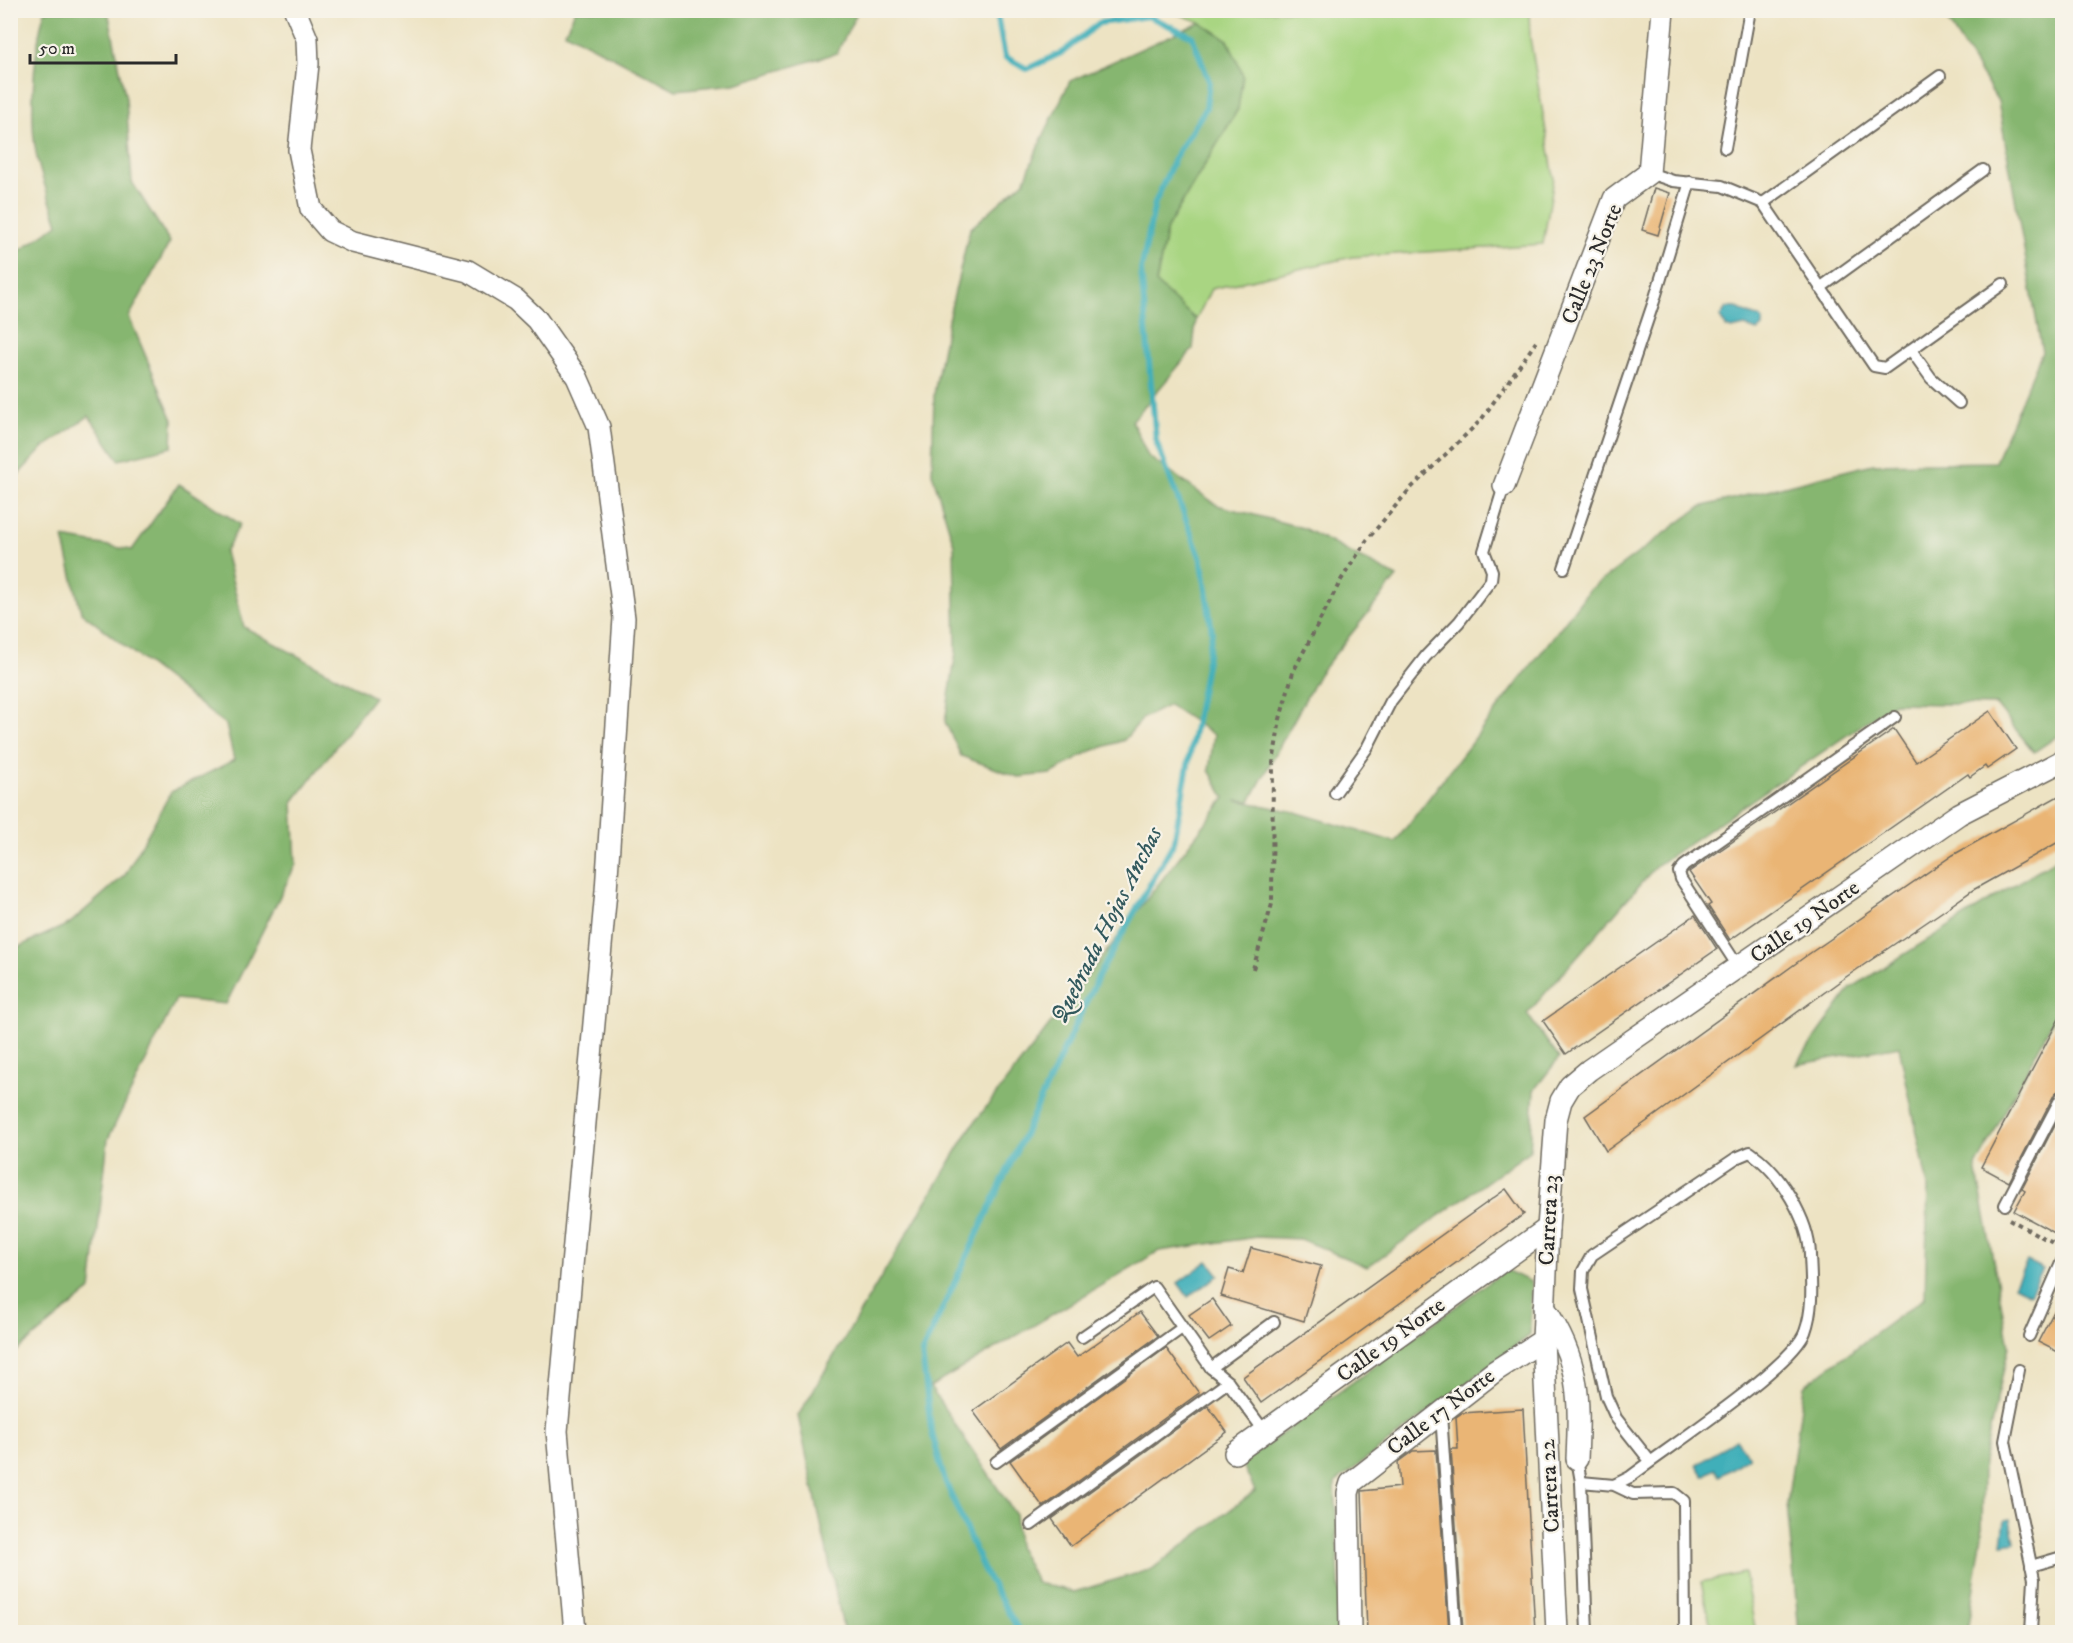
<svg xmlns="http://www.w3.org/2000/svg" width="2073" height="1643" viewBox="0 0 2073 1643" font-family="'IM FELL DW Pica',serif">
	<rect width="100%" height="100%" fill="#f7f3e8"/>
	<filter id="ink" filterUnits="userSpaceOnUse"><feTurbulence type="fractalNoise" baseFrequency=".0167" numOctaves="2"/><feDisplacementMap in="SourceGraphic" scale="12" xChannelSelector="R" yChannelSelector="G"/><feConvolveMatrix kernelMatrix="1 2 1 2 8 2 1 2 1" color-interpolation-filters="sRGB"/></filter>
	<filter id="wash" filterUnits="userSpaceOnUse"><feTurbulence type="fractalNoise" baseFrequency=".008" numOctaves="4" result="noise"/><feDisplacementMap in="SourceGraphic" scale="24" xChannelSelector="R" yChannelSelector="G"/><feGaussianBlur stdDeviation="1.35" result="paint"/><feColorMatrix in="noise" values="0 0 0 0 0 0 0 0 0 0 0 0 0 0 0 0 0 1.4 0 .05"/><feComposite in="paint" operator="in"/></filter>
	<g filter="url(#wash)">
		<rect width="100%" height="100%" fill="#ede3c3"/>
		<g fill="#a9d582" stroke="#6a8056" stroke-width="1.5">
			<path d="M1170,11H1529L1530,38L1554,178L1543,244L1352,257L1211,289L1196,320L1156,284L1167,228L1238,109L1200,22Z"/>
			<path d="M1744,1573L1756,1632H1712L1701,1582Z"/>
		</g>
		<g fill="#86b670" stroke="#58704e" stroke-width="1.5">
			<path d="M45,11H108L126,99L132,182L170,242L129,317L173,420L172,447L119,460L89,416L43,448L16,477L10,459L11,257L58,224C51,201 40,177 36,153C29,116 34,46 45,11Z"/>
			<path d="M575,11V10L858,11L837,53L735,84L676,90L565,32Z"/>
			<path d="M1941,11H2062V733L2034,752L1996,705L1894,703L1656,866L1527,1014L1559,1058L1534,1090L1530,1151L1367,1267L1300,1239L1257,1237L1159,1251L930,1387L1015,1514L1018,1546L1037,1583L1074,1592L1152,1569L1255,1491L1242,1463L1506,1270L1531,1282L1530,1335L1335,1483L1341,1632H844L798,1416L971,1127L1225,798L1209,770L1214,735L1169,705L1143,718L1124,740L1091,751L1051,774L1018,777L961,756L945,722L956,652L954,545L932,473L934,394L948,320L970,229L1025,180L1038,147L1070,81L1200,22L1228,40L1243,75L1238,109L1167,228L1156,283L1196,320L1193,349L1132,421L1148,456L1217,505L1303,528L1397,577L1319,674L1250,801L1236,800L1295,812L1395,842L1590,589L1700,507L1873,464L1995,462L2042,352L1998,101Z"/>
			<path d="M179,484L240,524L225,552L244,627L374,697L293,802L296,864L226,1004L176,999L108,1139L91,1290L12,1355L11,950L69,924L125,875L171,792L234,760L226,725L81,612L63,538L132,550Z"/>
			<path d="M2062,855V1003L1976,1167L2009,1346L1983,1461L1982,1535L1967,1632H1799L1787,1504L1804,1386L1925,1297L1928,1186L1899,1046L1796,1065L1851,988Z"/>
		</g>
		<g fill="#3fafb9" stroke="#356d72" stroke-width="1.5">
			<path d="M1726,308C1742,305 1743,315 1759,317L1763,321V327L1757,331L1745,326L1732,329L1726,327L1720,317Z"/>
			<path d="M1208,1261L1219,1275L1188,1297L1178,1283Z"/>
			<path d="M2027,1261L2043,1269L2030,1294L2014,1286Z"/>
			<path d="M1736,1439L1749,1457L1720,1476L1715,1469L1704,1476L1697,1465Z"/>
			<path d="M2011,1519L2015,1542L2002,1544L2005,1520Z"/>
		</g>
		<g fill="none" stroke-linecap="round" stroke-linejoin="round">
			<path stroke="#3fafb9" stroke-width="6" d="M996,10L1005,57L1027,69L1063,52L1099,23L1148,16L1192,36L1209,81L1206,108L1175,157L1155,203L1141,270L1156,441L1202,562L1212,632L1174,842L1099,975L922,1352L931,1429L944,1478L985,1573L1020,1632"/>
		</g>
		<g id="blocks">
			<g fill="#eab575">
				<path d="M1654,188L1670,193L1658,235L1642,230Z"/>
				<path d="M1990,711L2016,749L1987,769L1985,766L1970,777L1968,774L1730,940L1708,906L1711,904L1689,872L1894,729L1916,762Z"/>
				<path d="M2062,794V840L1973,890L1946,909L1843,979L1606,1151L1585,1116L1806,956L1953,855Z"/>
				<path d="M1695,915L1717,949L1566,1054L1543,1021Z"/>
				<path d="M2062,1013V1089L2055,1093L2009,1182L1981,1167Z"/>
				<path d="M2062,1111V1237L2014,1211L2025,1191L2022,1189Z"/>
				<path d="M1506,1189L1524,1214L1261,1403L1243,1377Z"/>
				<path d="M1251,1248L1321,1266L1304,1321L1221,1296L1229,1269L1243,1273Z"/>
				<path d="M2062,1296V1354L2038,1342Z"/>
				<path d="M1212,1299L1231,1326L1209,1341L1189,1315Z"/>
				<path d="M1140,1312L1158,1336L1001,1449L973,1411L1067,1343L1077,1357Z"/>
				<path d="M1166,1348L1199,1393L1043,1507L1010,1461Z"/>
				<path d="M1208,1406L1227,1432L1071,1546L1052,1519Z"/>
				<path d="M1523,1409L1535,1632H1463L1451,1449H1458L1456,1417L1462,1413Z"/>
				<path d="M1436,1450L1449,1632H1367L1362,1491L1400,1487L1398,1462L1413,1451Z"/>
			</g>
		</g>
	</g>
	<g filter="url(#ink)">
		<use href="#blocks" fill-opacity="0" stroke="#6f6b60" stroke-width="1.5"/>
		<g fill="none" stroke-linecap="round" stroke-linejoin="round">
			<g stroke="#6f6b60" stroke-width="14">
				<g id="service">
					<path d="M1725,148L1750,10"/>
					<path d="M1649,173L1673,181L1722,186L1763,203L1874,366L1885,368L2003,284"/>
					<path d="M1763,203L1940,76"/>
					<path d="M1820,288L1983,170"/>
					<path d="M1911,350L1931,378L1959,403"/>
					<path d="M1564,568L1654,301L1690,182"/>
					<path d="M1335,793L1367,748L1391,701L1426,656L1459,622L1491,580L1492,571L1484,551L1504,486"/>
					<path d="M1739,968L1681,879L1679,872L1684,866L1895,717"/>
					<path d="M2005,1205L2062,1096"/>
					<path d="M2029,1336L2062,1261"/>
					<path d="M1082,1337L1154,1287L1211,1368L1228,1382L1265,1432"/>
					<path d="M1211,1368L1274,1322"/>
					<path d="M2019,1370L2005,1441L2034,1579L2031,1632"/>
					<path d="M1441,1414L1456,1632"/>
					<path d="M1577,1459L1581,1482L1587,1632"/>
					<path d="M996,1462L1182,1328"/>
					<path d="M1581,1482L1614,1485L1630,1477C1666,1449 1792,1367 1805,1332C1814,1307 1811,1281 1810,1255C1809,1220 1780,1172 1750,1152L1736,1158L1592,1255L1583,1271L1582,1289L1606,1396L1616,1418L1650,1461"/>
					<path d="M1614,1485L1633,1494L1674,1493L1684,1501L1685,1632"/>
					<path d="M1031,1525L1228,1382"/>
					<path d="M2031,1566L2062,1557"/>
				</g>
			</g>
			<g stroke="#6f6b60" stroke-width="24">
				<g id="minor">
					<path d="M295,10L307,39L308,64L299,150L311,209L330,231L353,242L468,271L516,300L537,320L577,377L599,427L624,618L606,891L557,1431L575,1632"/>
					<path d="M1504,486L1614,199L1649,173L1663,10"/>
					<path d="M1544,1307C1580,1362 1580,1395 1577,1459"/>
					<path d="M1235,1453L1548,1228"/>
					<path d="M1350,1632L1348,1493L1351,1483L1495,1371L1543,1340"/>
					<path d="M1557,1632L1543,1340L1548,1228L1556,1120L1561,1101L1570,1086L1589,1070L1959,814L2062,761"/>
				</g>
			</g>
			<g stroke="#6f6b60" stroke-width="4" stroke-dasharray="4.5 4.5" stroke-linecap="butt">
				<path d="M1253,969L1272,904L1273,763L1280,719L1293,672L1341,580L1367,540L1409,490L1481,420L1536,342"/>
				<path d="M2009,1219L2060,1247"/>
			</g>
			<use href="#service" stroke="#fff" stroke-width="10"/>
			<use href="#minor" stroke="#fff" stroke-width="21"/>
		</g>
	</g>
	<g text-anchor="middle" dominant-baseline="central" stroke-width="4.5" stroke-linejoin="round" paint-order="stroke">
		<g font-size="22" fill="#2b2b2b" stroke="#f7f3e8">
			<text transform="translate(1592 264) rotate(-68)">Calle 23 Norte</text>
			<text transform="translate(1805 922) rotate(-35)">Calle 19 Norte</text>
			<text transform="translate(1549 1220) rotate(-87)">Carrera 23</text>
			<text transform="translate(1391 1340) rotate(-36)">Calle 19 Norte</text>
			<text transform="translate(1441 1412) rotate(-37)">Calle 17 Norte</text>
			<text transform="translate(1550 1486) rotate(-93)">Carrera 22</text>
		</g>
		<g font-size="24" font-style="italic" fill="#32595d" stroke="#f7f3e8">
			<text transform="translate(1107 925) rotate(-63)">Quebrada Hojas Anchas</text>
		</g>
	</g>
	<rect width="2073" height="1643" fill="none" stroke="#f7f3e8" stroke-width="36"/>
	<path d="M30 54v9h146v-9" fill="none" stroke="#2b2b2b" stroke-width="3"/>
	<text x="39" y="54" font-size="18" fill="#2b2b2b" stroke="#f7f3e8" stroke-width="4.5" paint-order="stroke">50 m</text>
</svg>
